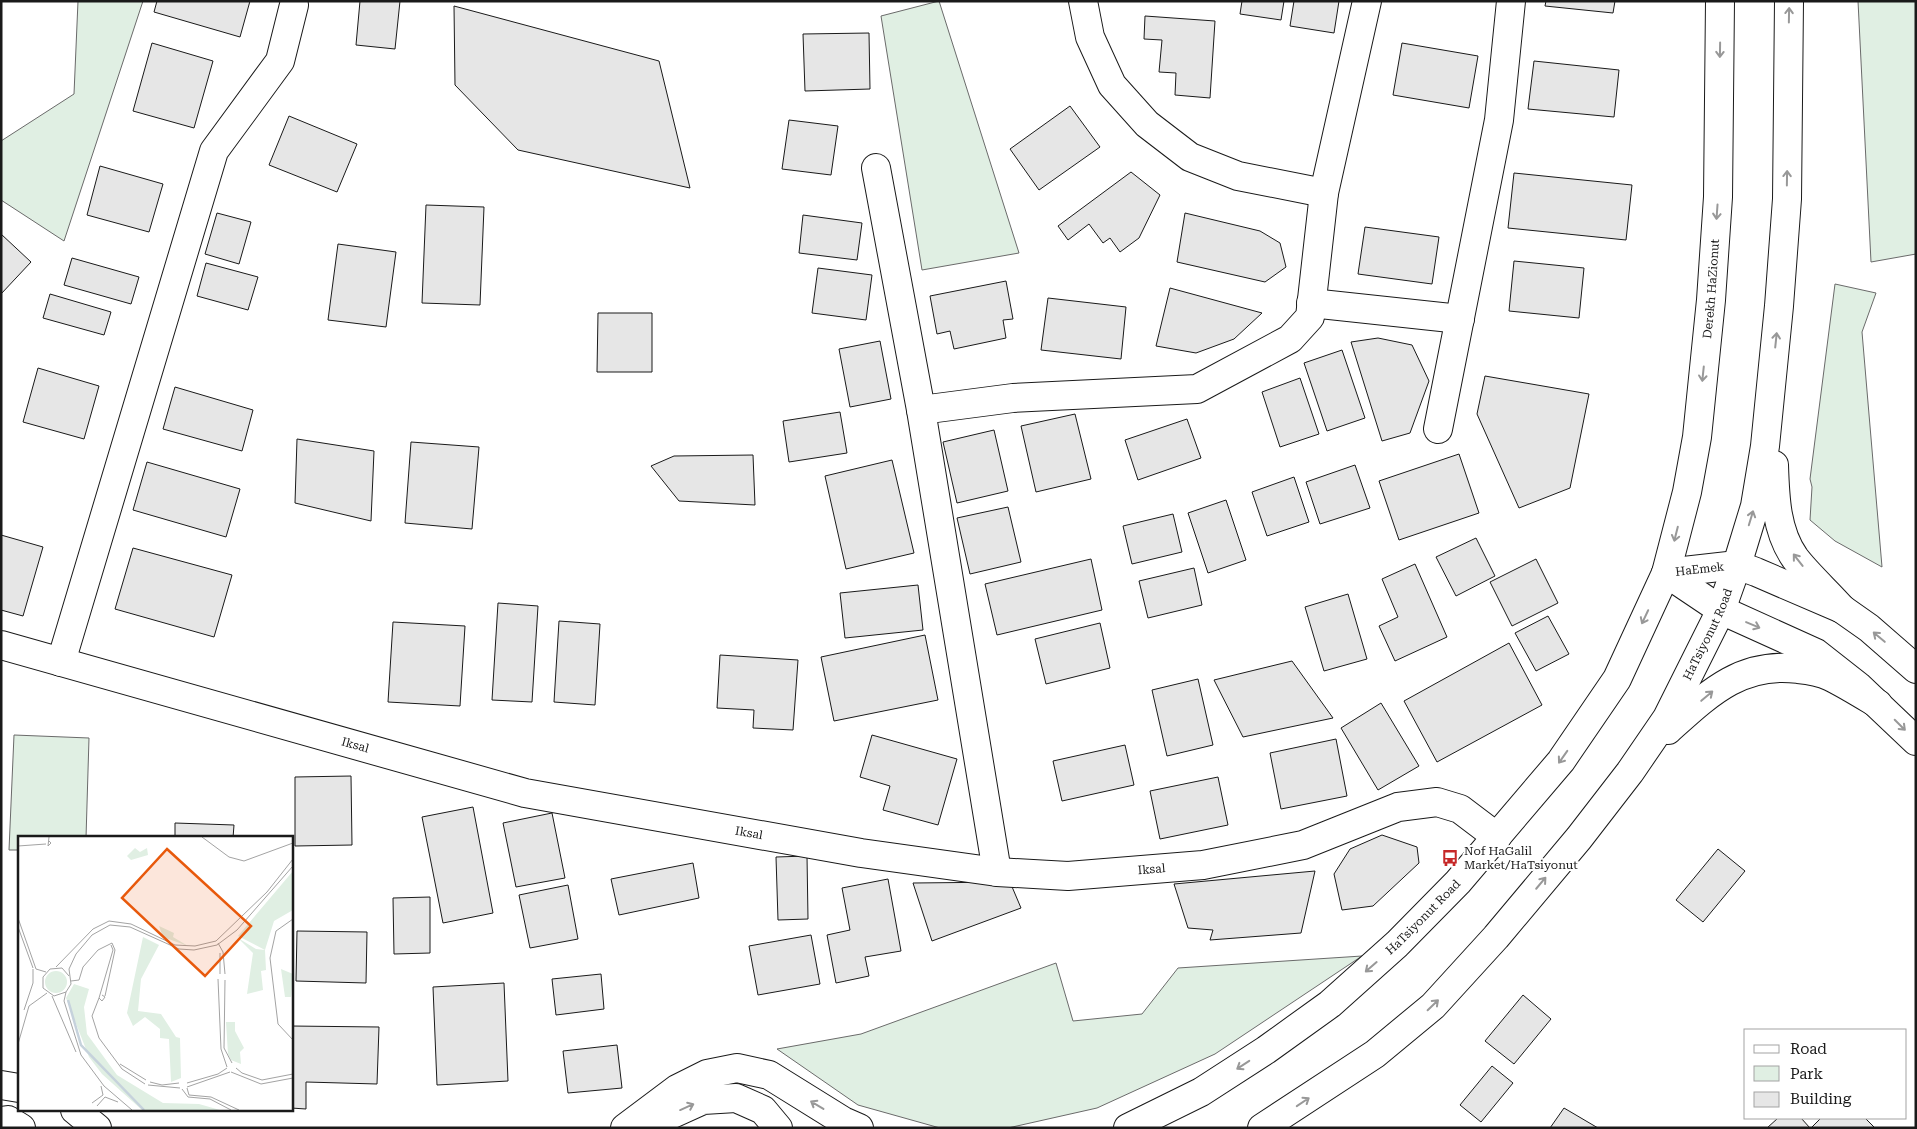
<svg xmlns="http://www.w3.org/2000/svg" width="1917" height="1129" viewBox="0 0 1917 1129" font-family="'Roboto Serif',serif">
	<rect width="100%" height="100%" fill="#fff"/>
	<g fill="#e0efe3" stroke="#6a6a6a">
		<path d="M78,1H143L64,241L1,200V141L74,94Z"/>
		<path d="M939,1L1019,253L922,270L881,16Z"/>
		<path d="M1858,1H1916V254L1871,262Z"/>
		<path d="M1835,284L1876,293L1862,332L1882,567L1835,541L1810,520L1812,487L1810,479Z"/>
		<path d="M14,735L89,738L86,838H19V850H9Z"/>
		<path d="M1362,956L1215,1054L1097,1108L1008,1128H940L858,1105L777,1049L861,1034L1056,963L1073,1021L1142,1014L1178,968Z"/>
	</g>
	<g fill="#e6e6e6" stroke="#1a1a1a">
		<path d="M157,1H250L240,37L154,12Z"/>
		<path d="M360,1H400L395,49L356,45Z"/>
		<path d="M1242,1H1284L1281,20L1240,14Z"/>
		<path d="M1294,1H1339L1334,33L1290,26Z"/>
		<path d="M1546,1H1615L1613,13L1545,6Z"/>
		<path d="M454,6L659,61L690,188L518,150L455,85Z"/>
		<path d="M1145,16L1215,21L1210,98L1175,95L1176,73L1159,72L1162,40L1144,39Z"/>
		<path d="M869,33L870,89L805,91L803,34Z"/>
		<path d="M152,43L213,61L194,128L133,111Z"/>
		<path d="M1402,43L1478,56L1469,108L1393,95Z"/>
		<path d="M1534,61L1619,70L1614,117L1528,109Z"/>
		<path d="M1070,106L1100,147L1039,190L1010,149Z"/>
		<path d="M289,116L357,144L337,192L269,165Z"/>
		<path d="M789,120L838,126L831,175L782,169Z"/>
		<path d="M100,166L163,184L149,232L87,215Z"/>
		<path d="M1131,172L1160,195L1139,238L1120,252L1110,238L1103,243L1089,224L1068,240L1058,226Z"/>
		<path d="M1514,173L1632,185L1626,240L1508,228Z"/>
		<path d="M426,205L484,207L480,305L422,303Z"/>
		<path d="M217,213L251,222L239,264L205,254Z"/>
		<path d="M1185,213L1260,231L1280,243L1286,267L1265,282L1177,262Z"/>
		<path d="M803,215L862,223L857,260L799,253Z"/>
		<path d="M1365,227L1439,237L1432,284L1358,274Z"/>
		<path d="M1,234L31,262L1,294Z"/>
		<path d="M338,244L396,252L386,327L328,320Z"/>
		<path d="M72,258L139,277L131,304L64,285Z"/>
		<path d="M1514,261L1584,268L1579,318L1509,311Z"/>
		<path d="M206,263L258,277L248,310L197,296Z"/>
		<path d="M818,268L872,275L866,320L812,313Z"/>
		<path d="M1006,281L1013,319L1003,320L1006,338L954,349L950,331L937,334L930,296Z"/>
		<path d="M1170,288L1262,313L1234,339L1196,353L1156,346Z"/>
		<path d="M50,294L111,312L104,335L43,318Z"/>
		<path d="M1048,298L1126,307L1121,359L1041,350Z"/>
		<path d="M598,313H652V372H597Z"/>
		<path d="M1378,338L1412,345L1429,381L1410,433L1382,441L1351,342Z"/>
		<path d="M880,341L891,399L850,407L839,349Z"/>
		<path d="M1342,350L1365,418L1327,431L1304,363Z"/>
		<path d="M38,368L99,386L84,439L23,422Z"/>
		<path d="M1485,376L1589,394L1570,488L1519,508L1477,414Z"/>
		<path d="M1300,378L1319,434L1280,447L1262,392Z"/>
		<path d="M175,387L253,410L242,451L163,429Z"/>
		<path d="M840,412L847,453L789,462L783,421Z"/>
		<path d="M1075,414L1091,479L1036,492L1021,426Z"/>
		<path d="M1187,419L1201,458L1138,480L1125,440Z"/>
		<path d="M994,430L1008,491L957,503L943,442Z"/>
		<path d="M297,439L374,451L371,521L295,503Z"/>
		<path d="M411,442L479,447L472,529L405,523Z"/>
		<path d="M1459,454L1479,513L1399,540L1379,481Z"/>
		<path d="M753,455L755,505L679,501L651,466L674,456Z"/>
		<path d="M892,460L914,553L846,569L825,476Z"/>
		<path d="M147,462L240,489L226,537L133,510Z"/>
		<path d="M1355,465L1370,508L1320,524L1306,482Z"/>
		<path d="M1294,477L1309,522L1267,536L1252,492Z"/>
		<path d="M1226,500L1246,560L1208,573L1188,513Z"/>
		<path d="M1008,507L1021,562L970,574L957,518Z"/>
		<path d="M1173,514L1182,552L1132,564L1123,526Z"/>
		<path d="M1,535L43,547L23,616L1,610Z"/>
		<path d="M1476,538L1495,576L1456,596L1436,557Z"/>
		<path d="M133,548L232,575L214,637L115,609Z"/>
		<path d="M1091,559L1102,610L997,635L985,584Z"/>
		<path d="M1536,559L1558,603L1512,626L1490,582Z"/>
		<path d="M1415,564L1447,637L1395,661L1379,626L1398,617L1382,579Z"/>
		<path d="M1194,568L1202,605L1148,618L1139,581Z"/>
		<path d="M918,585L923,630L845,638L840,593Z"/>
		<path d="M1348,594L1367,659L1324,671L1305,607Z"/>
		<path d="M498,603L538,606L532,702L492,700Z"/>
		<path d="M1548,616L1569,654L1536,671L1515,633Z"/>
		<path d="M559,621L600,624L595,705L554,702Z"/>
		<path d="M393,622L465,626L460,706L388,702Z"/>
		<path d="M1100,623L1110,668L1046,684L1035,639Z"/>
		<path d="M925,635L938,700L834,721L821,657Z"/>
		<path d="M1509,643L1542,705L1437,762L1404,701Z"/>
		<path d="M720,655L798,660L793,730L753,728L754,710L717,708Z"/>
		<path d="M1292,661L1333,718L1243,737L1214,680Z"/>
		<path d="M1198,679L1213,745L1167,756L1152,690Z"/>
		<path d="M1381,703L1419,766L1378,790L1341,728Z"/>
		<path d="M872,735L957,759L938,825L883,810L890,786L860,777Z"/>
		<path d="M1336,739L1347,796L1281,809L1270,753Z"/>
		<path d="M1125,745L1134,785L1062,801L1053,761Z"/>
		<path d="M351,776L352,845L295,846V777Z"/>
		<path d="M1218,777L1228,825L1160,839L1150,791Z"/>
		<path d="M473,807L493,913L443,923L422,817Z"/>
		<path d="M552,813L565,878L516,887L503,823Z"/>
		<path d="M175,823L234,825L233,838H175Z"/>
		<path d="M1382,835L1417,847L1419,863L1373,906L1342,910L1334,874L1350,849Z"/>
		<path d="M1718,849L1745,871L1703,922L1676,900Z"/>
		<path d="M807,856L808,919L778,920L776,857Z"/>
		<path d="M693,863L699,898L619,915L611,879Z"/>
		<path d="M1315,871L1301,933L1210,940L1213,930L1188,928L1174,884Z"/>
		<path d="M888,879L901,951L865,957L869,976L836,983L827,935L850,930L842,888Z"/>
		<path d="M1010,882L1021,908L932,941L913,883Z"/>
		<path d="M568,885L578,939L530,948L519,895Z"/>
		<path d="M430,897V953L394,954L393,898Z"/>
		<path d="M297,931L367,932L366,983L296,981Z"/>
		<path d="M811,935L820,984L758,995L749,946Z"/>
		<path d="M601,974L604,1009L556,1015L552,979Z"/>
		<path d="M504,983L508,1081L437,1085L433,987Z"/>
		<path d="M1523,995L1551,1019L1514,1064L1485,1041Z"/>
		<path d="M291,1026L379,1027L377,1084L306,1082V1109L291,1108Z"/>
		<path d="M617,1045L622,1088L568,1093L563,1051Z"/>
		<path d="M1492,1066L1513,1083L1481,1122L1460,1105Z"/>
		<path d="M1564,1108L1598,1128H1550Z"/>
		<path d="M1778,1118H1801L1810,1128H1767Z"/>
		<path d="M1821,1118H1865L1875,1128H1811Z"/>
	</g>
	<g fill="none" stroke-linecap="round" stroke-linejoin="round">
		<g stroke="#1a1a1a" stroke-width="30">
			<g id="street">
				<path d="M1083,1L1090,37L1112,85L1147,124L1190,157L1238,176L1324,193"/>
				<path d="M876,168L921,410L997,872"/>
				<path d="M1311,303L1460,319"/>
				<path d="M921,410L1013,398L1197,389L1290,339L1310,317L1324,193L1367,1"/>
				<path d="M1438,429L1499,120L1511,1"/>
				<path id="s1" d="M1,645L525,793L861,853L997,872L1068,876L1203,865L1303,845L1398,807L1437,802L1460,809L1497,837"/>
				<path d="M61,662L214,151L280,61L294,5"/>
				<path d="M1,1085L19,1088"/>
				<path d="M75,1110L97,1128"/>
				<path d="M1,1121L8,1120L21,1128"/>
				<path d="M648,1125L703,1100L736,1098L763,1110L778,1128"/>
				<path d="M625,1128L677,1089L707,1074L737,1068L769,1075L843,1121L859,1128"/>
			</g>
		</g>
		<g stroke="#1a1a1a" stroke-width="30">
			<g id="secondary">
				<path d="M1666,573L1721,610L1816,653L1858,686L1916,741"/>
				<path id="s2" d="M1666,573L1737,565L1756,572L1842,609L1869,628L1916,669"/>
			</g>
		</g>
		<g stroke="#1a1a1a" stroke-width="30">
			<g id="highway">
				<path d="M1774,465C1775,497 1776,531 1795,558C1807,574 1828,593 1842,609"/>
				<path d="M1668,730C1707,695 1741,661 1798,669C1809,670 1821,672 1831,677C1847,685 1863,695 1878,704"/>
				<path id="s3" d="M1128,1128L1201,1092L1266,1050L1330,1004L1397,944L1458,882L1561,761L1617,679L1666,573L1687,492L1697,437L1711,300L1718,197L1720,1"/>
				<path id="s4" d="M1262,1128L1375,1054L1433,1006L1496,937L1579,838L1630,772L1667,718L1721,610L1737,565L1755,506L1765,446L1779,306L1787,199L1789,1"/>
			</g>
		</g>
		<use href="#street" stroke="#fff" stroke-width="28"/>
		<use href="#secondary" stroke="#fff" stroke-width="28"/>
		<use href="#highway" stroke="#fff" stroke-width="28"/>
	</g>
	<defs><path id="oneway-shaft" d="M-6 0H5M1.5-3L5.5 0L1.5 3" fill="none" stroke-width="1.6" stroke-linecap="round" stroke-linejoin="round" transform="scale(1.25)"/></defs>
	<g stroke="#989898">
		<use href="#oneway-shaft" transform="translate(1789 15) rotate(-89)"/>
		<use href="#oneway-shaft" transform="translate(1720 50) rotate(91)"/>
		<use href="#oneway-shaft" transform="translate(1787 178) rotate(-89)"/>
		<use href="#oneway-shaft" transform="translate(1717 212) rotate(94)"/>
		<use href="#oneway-shaft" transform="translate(1776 340) rotate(-84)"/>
		<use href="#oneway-shaft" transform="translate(1703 374) rotate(96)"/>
		<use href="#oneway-shaft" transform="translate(1751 518) rotate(-73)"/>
		<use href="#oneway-shaft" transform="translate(1676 534) rotate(104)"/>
		<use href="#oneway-shaft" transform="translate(1798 560) rotate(-128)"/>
		<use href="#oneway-shaft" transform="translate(1645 617) rotate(115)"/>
		<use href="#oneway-shaft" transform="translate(1753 625) rotate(23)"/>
		<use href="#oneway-shaft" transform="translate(1879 637) rotate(-140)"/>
		<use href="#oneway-shaft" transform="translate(1707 696) rotate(-40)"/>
		<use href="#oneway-shaft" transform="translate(1900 725) rotate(45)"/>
		<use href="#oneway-shaft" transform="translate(1563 757) rotate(125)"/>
		<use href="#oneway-shaft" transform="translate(1541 883) rotate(-50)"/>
		<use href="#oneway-shaft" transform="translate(1371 967) rotate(139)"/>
		<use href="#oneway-shaft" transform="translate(1433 1005) rotate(-44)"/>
		<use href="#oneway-shaft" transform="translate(1243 1065) rotate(147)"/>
		<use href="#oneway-shaft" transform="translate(1303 1102) rotate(-34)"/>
		<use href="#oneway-shaft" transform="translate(817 1105) rotate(-149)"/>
		<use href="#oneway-shaft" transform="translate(687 1107) rotate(-24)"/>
	</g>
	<defs>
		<g id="bus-bare" transform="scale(1.35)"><path d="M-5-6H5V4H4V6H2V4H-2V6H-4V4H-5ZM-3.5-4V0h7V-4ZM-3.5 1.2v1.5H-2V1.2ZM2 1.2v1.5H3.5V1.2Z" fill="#c62828" stroke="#fff" stroke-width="2.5" paint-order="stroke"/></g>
	</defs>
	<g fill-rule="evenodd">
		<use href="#bus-bare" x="1450" y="858"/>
	</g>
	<g text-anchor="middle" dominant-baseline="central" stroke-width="4" stroke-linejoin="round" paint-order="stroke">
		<g font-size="12" fill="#1a1a1a" stroke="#fff">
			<text stroke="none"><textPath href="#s3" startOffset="1078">Derekh HaZionut</textPath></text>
			<text stroke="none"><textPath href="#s2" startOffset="34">HaEmek</textPath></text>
			<text stroke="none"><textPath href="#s4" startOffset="675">HaTsiyonut Road</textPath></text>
			<text stroke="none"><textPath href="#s1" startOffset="368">Iksal</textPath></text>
			<text stroke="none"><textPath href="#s1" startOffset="772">Iksal</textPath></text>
			<text stroke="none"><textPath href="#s1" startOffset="1178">Iksal</textPath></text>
			<text stroke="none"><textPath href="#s3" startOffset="365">HaTsiyonut Road</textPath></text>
		</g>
		<g font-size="12" fill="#1a1a1a" stroke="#fff" text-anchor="start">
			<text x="1464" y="851">Nof HaGalil<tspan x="1464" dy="14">Market/HaTsiyonut</tspan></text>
		</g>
	</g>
	<g transform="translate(18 836)">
		<rect width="275" height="275" fill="#fff"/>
		<path d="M117,12L122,16L129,12L130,19L113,24L109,20ZM275,35V74L256,85L247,114L248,134L243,135L245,154L229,158L235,117L220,102L238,113L247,114L220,100ZM141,90L156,97L155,101L170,110L145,101ZM125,101L141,109L123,143L120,175L143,178L158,201L162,202L163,242L153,246L151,203L142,202V193L127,181L115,190L109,177ZM263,133L275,138L273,161H267ZM27 146a11 11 0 1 1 22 0a11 11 0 1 1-22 0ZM56,148L71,153L66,171L69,198L99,239L145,267L181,268L202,274H124L84,238L71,221L48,162ZM208,186H217V195L226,212L222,216L223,228L213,224L210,218Z" fill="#e0efe3"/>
		<path fill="none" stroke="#c6d2dc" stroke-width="2.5" d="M50,164L63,209L126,274"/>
		<path fill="none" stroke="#a3a3a3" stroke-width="1" d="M184,1L211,21L226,25L275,7M31,5L33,7L30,10L31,1M0,10L28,8M0,82L18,133L28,136M275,83L258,95L252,122L260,188L275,204M0,91L15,132M200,107L205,116L207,138M38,131L75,93L91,85L113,88L157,109L177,110L198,105L249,56L275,23M202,138V117M51,140L44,132L32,133L25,141V152L36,160L48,156L53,148L51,133L58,118L74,99L92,89L112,91L161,113L176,114L199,109L219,94L275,30M200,143L203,213L209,231M207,144L206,212L214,227M53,145L61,144L65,131L80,114L94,107L97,114L87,160M48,156L46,165L63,219L86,250L114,274M84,159L87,161L84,165L81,162L95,114L93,109M34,160L58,216M81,162L74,180L81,202L104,233L127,248M6,174L15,147V133M0,208L11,170L29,157M102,228L128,244M218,232L224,237L244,244L275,238M213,236L243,248L275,242M132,246L144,249L161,247M169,247L200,238L209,232M130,249L162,252M169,251L212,236M169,252L171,259L193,261L221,274M164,253L170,261L192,263L213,274M74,267L85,259L83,250M79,270L87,261L100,266"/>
		<path fill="#e8590c" fill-opacity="0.15" stroke="#e8590c" stroke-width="2.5" d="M149,13L233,90L187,140L104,62Z"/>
		<rect width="275" height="275" fill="none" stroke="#1a1a1a" stroke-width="2.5"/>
	</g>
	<rect width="1917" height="1129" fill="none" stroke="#1a1a1a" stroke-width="5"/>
	<rect x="1744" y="1029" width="162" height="90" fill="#ffffff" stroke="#a3a3a3"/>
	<rect x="1754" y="1045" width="25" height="8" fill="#ffffff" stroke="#a3a3a3"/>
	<text x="1790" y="1054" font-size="15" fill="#1a1a1a">Road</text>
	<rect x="1754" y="1066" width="25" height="15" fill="#e0efe3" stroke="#a3a3a3"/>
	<text x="1790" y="1079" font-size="15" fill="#1a1a1a">Park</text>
	<rect x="1754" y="1092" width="25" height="15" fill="#e6e6e6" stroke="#a3a3a3"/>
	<text x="1790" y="1104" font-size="15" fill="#1a1a1a">Building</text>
</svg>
